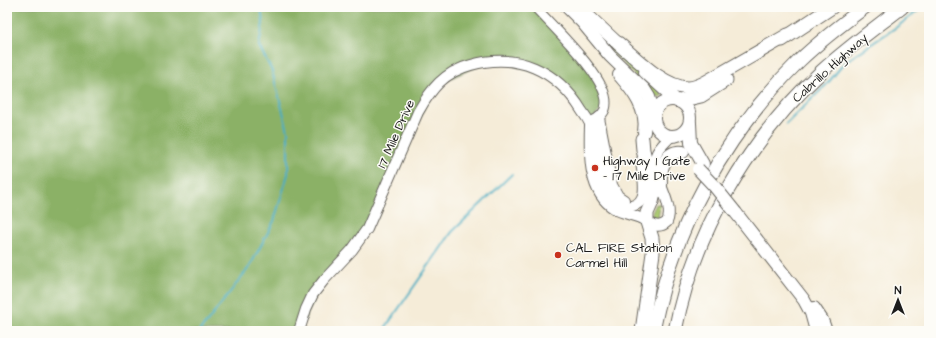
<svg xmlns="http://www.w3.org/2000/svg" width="936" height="338" viewBox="0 0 936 338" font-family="'Architects Daughter',sans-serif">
	<rect width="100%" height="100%" fill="#fdfcf7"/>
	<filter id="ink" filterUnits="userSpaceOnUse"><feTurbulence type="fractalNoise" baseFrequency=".025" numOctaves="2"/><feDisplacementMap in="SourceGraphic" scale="8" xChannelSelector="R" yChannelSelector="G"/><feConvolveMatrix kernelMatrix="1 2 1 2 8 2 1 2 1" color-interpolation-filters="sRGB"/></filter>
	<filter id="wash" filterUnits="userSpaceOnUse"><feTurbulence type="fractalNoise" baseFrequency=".012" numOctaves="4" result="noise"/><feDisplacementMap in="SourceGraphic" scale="16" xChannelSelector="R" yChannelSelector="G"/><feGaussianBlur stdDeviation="0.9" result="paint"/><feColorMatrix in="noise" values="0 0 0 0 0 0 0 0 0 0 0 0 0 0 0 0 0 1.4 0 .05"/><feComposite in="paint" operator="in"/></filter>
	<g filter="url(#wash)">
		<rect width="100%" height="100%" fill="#f5ecd8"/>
		<g fill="#afce75" stroke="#667548">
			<path d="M586,18L631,62L663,95L659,97L653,94L610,50Z"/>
			<path d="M656,204H660L658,219L654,221L651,215Z"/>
		</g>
		<path fill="#8bb166" stroke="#546641" d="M7,7H535L588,66L606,104L590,122L550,76L492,60L435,85L377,209L324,280L299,331H7Z"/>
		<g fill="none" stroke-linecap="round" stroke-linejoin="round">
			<g stroke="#44adc3" stroke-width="2">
				<path d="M786,124L827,84L845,62L898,26L923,7"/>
				<path d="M199,331L208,321L250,266L274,221L288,174V131L272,71L259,46L263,23L261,7"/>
				<path d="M383,331L452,232L512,174"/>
			</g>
		</g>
	</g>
	<g filter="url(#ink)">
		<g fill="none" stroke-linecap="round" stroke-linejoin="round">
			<g stroke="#68655e" stroke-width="11">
				<path id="tertiary" d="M535,7C552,26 607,77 606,103C606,114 598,119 590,122"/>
			</g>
			<g stroke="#68655e" stroke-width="12">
				<g id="secondary">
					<path d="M599,118L612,185L618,196L624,200"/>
					<path d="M590,126C589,154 588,193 615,209C623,214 633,214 642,219C650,223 658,230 667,222C676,203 650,176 656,155C659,147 665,143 670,137"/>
					<path d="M299,331L306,309L313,294L324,280L352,250L367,229L418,112C431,89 444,72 471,65C517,52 557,70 582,111C588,119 593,128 596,138C601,154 598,173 605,189C609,198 620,208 631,206C651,203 642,175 641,161"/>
				</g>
			</g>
			<g stroke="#68655e" stroke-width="14">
				<g id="primary">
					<path d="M567,7L582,22L610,56L644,89L649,97L654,113"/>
					<path d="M579,7L625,50"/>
					<path d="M645,72L677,101"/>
					<path d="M619,75C633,91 648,110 644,132"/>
					<circle cx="672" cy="118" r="18"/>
					<path d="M690,123L691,143L703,164"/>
					<path d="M661,185C660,170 664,150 683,152"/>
					<path d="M736,213L804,300L811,313L816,331"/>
					<path d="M814,308L822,320L826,331"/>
				</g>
			</g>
			<g stroke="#68655e" stroke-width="15">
				<g id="motorway">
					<path d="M782,40L832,7"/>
					<path d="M618,43C636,58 663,87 688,88C695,88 701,85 708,81L788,35"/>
					<path d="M679,101L701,96L726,80"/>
					<path d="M642,331L653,253L652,238L647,222V213L652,202L654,194L643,150L642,139"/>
					<path d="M653,331C673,228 724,135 799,61C820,41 842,24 865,7"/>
					<path d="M675,331C694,232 748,140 822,71C847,48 875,28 902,7"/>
				</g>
			</g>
			<use href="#tertiary" stroke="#fff" stroke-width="9"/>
			<use href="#secondary" stroke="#fff" stroke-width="10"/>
			<use href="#primary" stroke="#fff" stroke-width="12"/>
			<use href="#motorway" stroke="#fff" stroke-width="13"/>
			<g stroke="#68655e" stroke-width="14" stroke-linecap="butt">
				<path id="primary-bridge" d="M698,169L715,187L736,213"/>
			</g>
			<use href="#primary-bridge" stroke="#fff" stroke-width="12"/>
		</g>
	</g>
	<g fill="#c8321e" stroke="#fdfcf7" stroke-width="1.5">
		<circle cx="595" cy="168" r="4"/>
		<circle cx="558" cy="255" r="4"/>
	</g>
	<g text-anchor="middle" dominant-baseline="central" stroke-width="3" stroke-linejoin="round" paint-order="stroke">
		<g font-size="13" fill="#1c1c1c" stroke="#fdfcf7">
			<text transform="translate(830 68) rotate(-42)">Cabrillo Highway</text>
			<text transform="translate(396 134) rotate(-66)">17 Mile Drive</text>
		</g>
		<g font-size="13" fill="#1c1c1c" stroke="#fdfcf7" text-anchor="start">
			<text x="603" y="161">Highway 1 Gate<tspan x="603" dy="15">- 17 Mile Drive</tspan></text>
			<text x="566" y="248">CAL FIRE Station<tspan x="566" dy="15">Carmel Hill</tspan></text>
		</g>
	</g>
	<rect width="936" height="338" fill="none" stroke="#fdfcf7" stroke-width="24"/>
	<g transform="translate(898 300)" stroke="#fdfcf7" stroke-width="3" paint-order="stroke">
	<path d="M0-3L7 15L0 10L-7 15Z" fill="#1c1c1c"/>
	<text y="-6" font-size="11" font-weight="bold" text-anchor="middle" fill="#1c1c1c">N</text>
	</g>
</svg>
